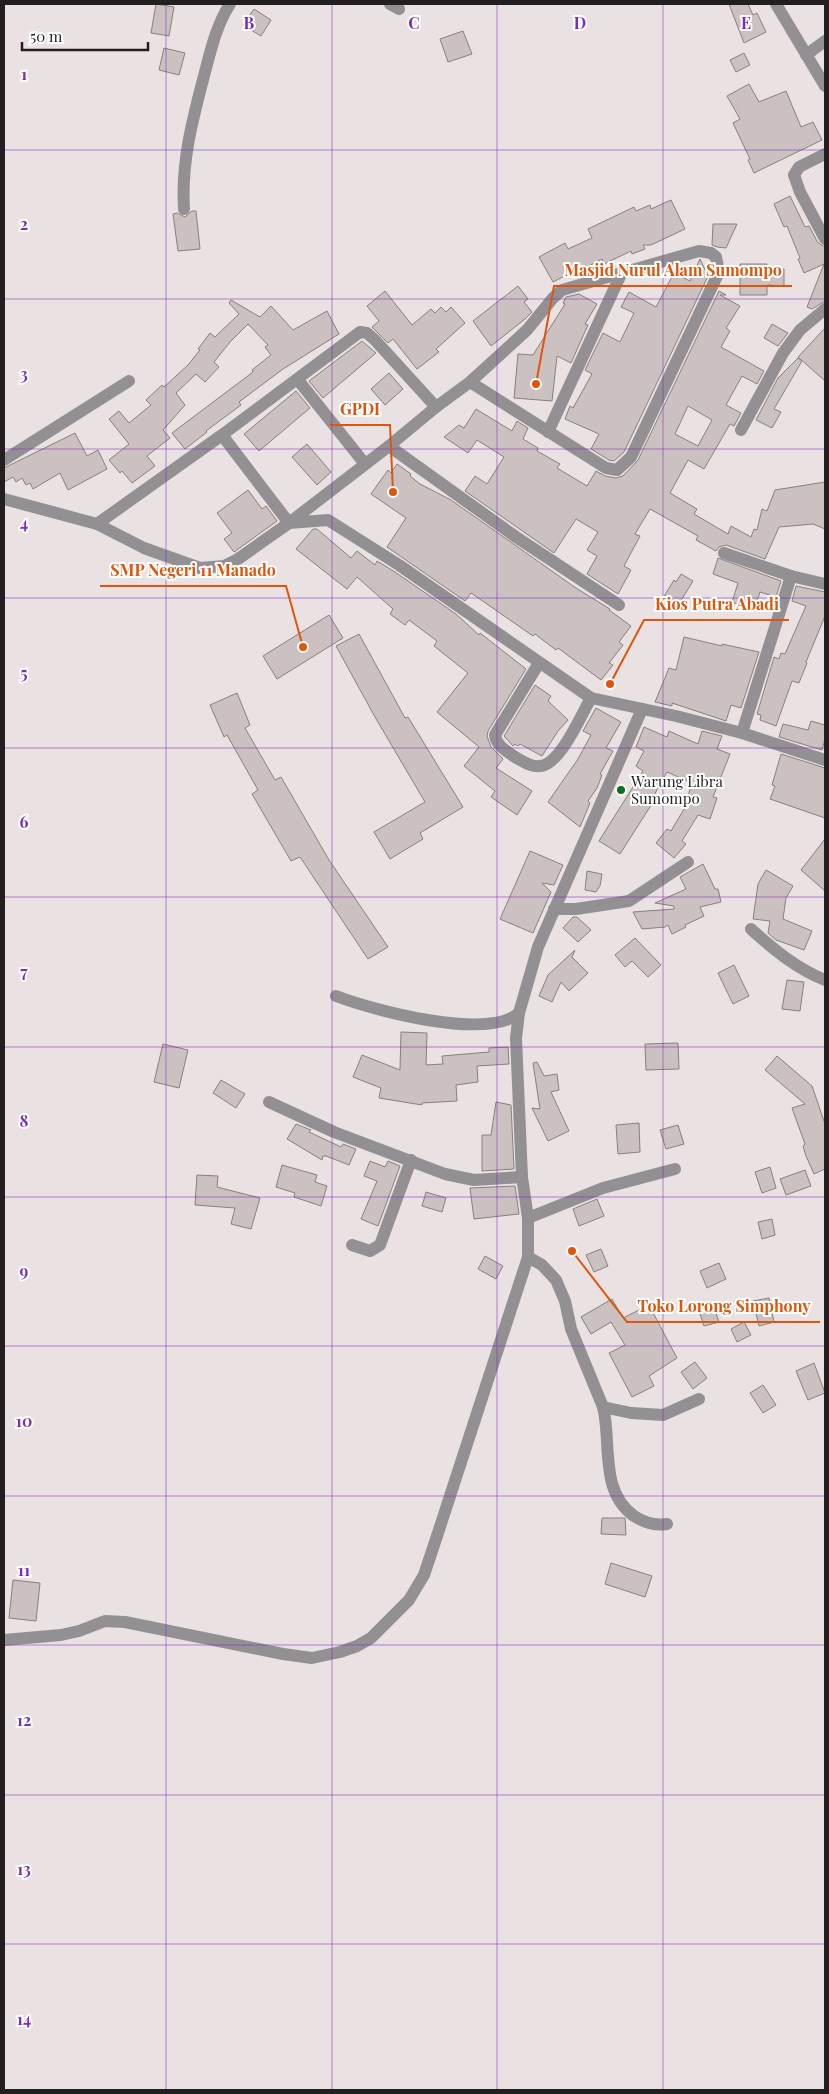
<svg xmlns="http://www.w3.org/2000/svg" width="829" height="2094" viewBox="0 0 829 2094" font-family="'Playfair Display',serif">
	<rect width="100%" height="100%" fill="#eae1e3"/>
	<g fill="#cac1c0" stroke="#88807e" fill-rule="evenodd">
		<path d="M156,4L174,7L169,36L151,33Z"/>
		<path d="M729,4H748L753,15L757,13L766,32L744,43Z"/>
		<path d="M254,9L271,20L261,36L243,25Z"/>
		<path d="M463,31L472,54L448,62L440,39Z"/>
		<path d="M164,48L185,53L179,75L159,70Z"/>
		<path d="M744,53L750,65L736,72L730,60Z"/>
		<path d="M749,84L759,102L786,91L801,127L813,122L822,140L754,173L748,160L750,159L733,123L740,119L727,96Z"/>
		<path d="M790,196L805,227L809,226L818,243L825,247V301L812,309L807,307L824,264L804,273L798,259L800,258L787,226L784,227L774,204Z"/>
		<path d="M671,200L685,229L651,245H643L645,249L632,254L631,251L604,264L602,259L583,269L586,265L553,282L539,257L565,243L568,249L592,238L588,229L634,207L636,211L650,205L651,209Z"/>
		<path d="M192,211H196L200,249L178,251L173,214L177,213L185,217Z"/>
		<path d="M713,224H737L726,248L717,247L712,245Z"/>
		<path d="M700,259L708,276L624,452L614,461L609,460L591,449L599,434L565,419L570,406L573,408L592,374L585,370L603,333L620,342L634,313L621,307L629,292L656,307L674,273L690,281Z"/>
		<path d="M740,264H767V269H784V286L767,285V295H740Z"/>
		<path d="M518,286L528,299L524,302L532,312L525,319L491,346L473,321Z"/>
		<path d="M385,291L412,325L431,309L435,313L441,307L446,312L451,307L465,323L436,349L439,352L417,369L393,339L388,343L372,327L379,321L367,306Z"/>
		<path d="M719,291L726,295H720L740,306L726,328L730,331L721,347L764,371L757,384L742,376L726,405L741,413L734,426L730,424L704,469L688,460L670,493L697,509L694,514L728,534L731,526L751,537L754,529L757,530L762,509L767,511L775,490L825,482V529L813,524L779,527L765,559L726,545L719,547L716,551L696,540L698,536L650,509L635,534L640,536L624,566L631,570L618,594L587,574L597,556L587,550L598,532L576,519L554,553L465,491L475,476L487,484L504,457L477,440L468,453L444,437L459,425L464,428L476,409L512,431L517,421L528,428L523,439L538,448L537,451L560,464L557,468L587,486L596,471L605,476L616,478L623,476L638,460ZM688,406L712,420L698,446L675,434Z"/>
		<path d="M579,294L597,304L585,324L588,325L571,363L557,356L552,401L514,398L518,354L533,355L565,304L563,303L566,297Z"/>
		<path d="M231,300L260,317L271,306L293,330L327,311L339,334L283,369L239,402L241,405L206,431L207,432L185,449L172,433L253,372L252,370L271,355L265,347L268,345L248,324L230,342L214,362L219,367L205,382L196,374L176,393L185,405L163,430L170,438L147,456L155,466L132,483L122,471L120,473L109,460L129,444L109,419L119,411L129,423L151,405L146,400L162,385L164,387L188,365L200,350L198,349L210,333L215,337L239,314L229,303Z"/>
		<path d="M772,324L788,333L778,346L764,338Z"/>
		<path d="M825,328V381L798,357Z"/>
		<path d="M362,341L376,353L323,398L309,381Z"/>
		<path d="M798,358L802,361L774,409L781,412L772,428L756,420L778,378Z"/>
		<path d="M389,373L403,389L385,405L371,389Z"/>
		<path d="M296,391L310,408L259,451L244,434Z"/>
		<path d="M75,433L87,456L98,450L107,469L68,490L60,473L33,489L30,483L26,485L22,478L16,482L13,477L4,482V468Z"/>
		<path d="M307,444L331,472L317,485L292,457Z"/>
		<path d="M397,464L411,474L410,476L420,484L451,500L576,588L610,609L609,610L631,626L619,642L623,645L609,663L613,665L601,680L558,648L556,650L535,634L533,636L471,593L465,601L387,547L406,518L371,494L388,470L391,473Z"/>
		<path d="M248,490L262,509L266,506L277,521L234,552L224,539L232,533L217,513Z"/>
		<path d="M313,529H317L351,558L357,551L375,565L377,561L395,572L456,614L479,635L480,633L526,669L488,731L487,736L491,747L503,759L496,768L532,791L517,815L491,797L495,791L464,766L479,747L437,712L468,673L434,646L437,641L409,620L405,625L390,614L393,609L357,577L347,589L296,549Z"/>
		<path d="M718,558L781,581L776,597L760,592L754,610L732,602L738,583L713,574Z"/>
		<path d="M681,574L693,581L677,607L663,598L674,580L676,582Z"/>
		<path d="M796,586L825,592V616L806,662L807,663L799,683L792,681L776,726L760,720L761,715L757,714L774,657L779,659L781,653L785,654L806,606L792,601Z"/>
		<path d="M329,615L343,638L277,679L263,656Z"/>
		<path d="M359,634L405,718L408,717L463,807L420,833L423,839L390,859L374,832L425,802L375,717L336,646Z"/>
		<path d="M684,637L722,646V644L759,652L741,708L731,705L726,721L672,703V706L655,702L669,668L676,670Z"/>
		<path d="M535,685L551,696L548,701L568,720L558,731L542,756L520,744L518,746L515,744L513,746L504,736Z"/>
		<path d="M237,693L250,725L245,728L275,780L281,777L329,860L388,947L368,959L300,857L291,861L252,794L258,790L227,735L224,737L210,705Z"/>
		<path d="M596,708L621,722L606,748L613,751L600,774L602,775L597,788L588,801L590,803L580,827L548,802L578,759L591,735L583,731Z"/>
		<path d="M811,721L825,725V739L822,750L779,737L783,724L808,730Z"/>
		<path d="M644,727L667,737L669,731L698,744L702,731L722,736L717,749L730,754L713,797L717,798L710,819L698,815L682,841L686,844L674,858L656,843L667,829L671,831L684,809L692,783L667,772L653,797L655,799L620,854L599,841L643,771L636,766L644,751L636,747Z"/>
		<path d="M781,754L825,768V818L770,799L775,786L772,785Z"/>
		<path d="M825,839V891L801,870Z"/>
		<path d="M530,851L563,865L554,885L542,883L551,892L533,933L500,919Z"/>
		<path d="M703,864L715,889H718L721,902L700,907L704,916L685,925L686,927L672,934L668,925L665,927L642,929L633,912L674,909V906L655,903L686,889L680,877Z"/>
		<path d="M766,870L793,886L786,898L783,919L812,931L804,950L776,940L768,933L770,921L753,919L758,884Z"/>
		<path d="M587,871L602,874L600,886L596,892L585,890Z"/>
		<path d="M573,917H577L591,930L578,942L563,928Z"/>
		<path d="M635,938L661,965L648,977L632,961L625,967L615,955Z"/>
		<path d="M575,950L572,957L588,973L569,991L561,982L552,1002L539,996L548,975Z"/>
		<path d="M734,965L749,996L733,1004L718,973Z"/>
		<path d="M787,980L804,982L800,1011L782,1009Z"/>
		<path d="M401,1032L427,1033L426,1065L443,1064L442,1056L489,1052V1048L508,1047L509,1064L477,1066L478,1082L456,1085L457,1101L422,1103V1105L379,1098L381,1088L353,1077L362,1055L400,1070Z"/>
		<path d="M678,1043L679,1069L646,1070L645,1044Z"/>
		<path d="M163,1044L188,1050L179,1088L154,1082Z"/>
		<path d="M777,1056L812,1086L825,1124V1169L814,1174L806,1156L803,1146L805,1144L792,1108L805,1104L765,1070Z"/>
		<path d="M537,1062L544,1076L557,1074L559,1090L551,1092L569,1131L548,1141L532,1108L540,1109L533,1063Z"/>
		<path d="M221,1080L245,1094L236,1108L213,1093Z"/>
		<path d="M496,1102L511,1105L514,1169L482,1171V1135H491Z"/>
		<path d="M639,1123L640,1152L618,1154L616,1125Z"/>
		<path d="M296,1124L311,1130L309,1132L341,1147L343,1144L356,1149L349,1165L326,1156H323L322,1160L287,1139Z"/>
		<path d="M678,1125L684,1144L666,1149L660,1130Z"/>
		<path d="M370,1161L385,1167L388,1161L400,1166L378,1226L361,1219L377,1181L364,1176Z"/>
		<path d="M282,1165L317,1175L315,1182L327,1186L321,1206L294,1197L295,1193L276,1187Z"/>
		<path d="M770,1167L776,1188L762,1193L755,1172Z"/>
		<path d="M805,1170L811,1186L786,1195L780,1179Z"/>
		<path d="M197,1175L218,1176L217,1187L260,1198L251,1229L231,1224L235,1208L195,1205Z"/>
		<path d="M515,1186L519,1214L474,1219L470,1188Z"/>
		<path d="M426,1192L446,1198L442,1212L422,1206Z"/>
		<path d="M597,1199L604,1216L579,1226L573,1209Z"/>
		<path d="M772,1219L775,1235L762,1239L758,1222Z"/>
		<path d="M601,1249L608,1266L594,1272L586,1255Z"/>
		<path d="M485,1256L503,1266L496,1279L478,1269Z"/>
		<path d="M719,1263L726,1279L707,1288L700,1271Z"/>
		<path d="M769,1298L774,1322L759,1326L753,1301Z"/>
		<path d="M612,1299L623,1318L649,1305L677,1358L649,1376L654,1386L632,1397L609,1353L625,1345L611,1322L591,1334L581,1317Z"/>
		<path d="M714,1307L719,1322L704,1326L699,1311Z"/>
		<path d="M744,1322L751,1335L737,1342L731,1329Z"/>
		<path d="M695,1362L707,1378L693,1389L681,1372Z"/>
		<path d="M814,1363L825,1393L808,1400L796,1371Z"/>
		<path d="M763,1385L776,1405L763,1413L750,1393Z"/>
		<path d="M602,1518H625L626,1535L601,1534Z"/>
		<path d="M611,1563L652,1576L645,1597L605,1584Z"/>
		<path d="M13,1580L40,1583L36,1621L9,1618Z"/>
	</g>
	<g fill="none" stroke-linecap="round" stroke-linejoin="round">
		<g stroke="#939093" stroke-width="12">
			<path d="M390,4L399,9"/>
			<path d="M776,4L825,86"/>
			<path d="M806,55L825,41"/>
			<path d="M825,154L799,167L794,175L800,192L825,239"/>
			<path d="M184,209C181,161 193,118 205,72C211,49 217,24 230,4"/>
			<path d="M298,380L365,464"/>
			<path d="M741,430L783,353L800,330L825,309"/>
			<path d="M548,432L622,272"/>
			<path d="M222,435L289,523L389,446L436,407L470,382L527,330L553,298L562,290L699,251L711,253L716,257L719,272L631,457L617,470L606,468L470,382"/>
			<path d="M389,446L516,537L619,605"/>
			<path d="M4,460L129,381"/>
			<path d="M4,499L97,524L144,548L200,568L224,566L238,559L289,523L328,520L399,565L591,698L676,716L742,733L825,760"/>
			<path d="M97,524L222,435L360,332L367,333L375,340L436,407"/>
			<path d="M724,553L791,576"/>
			<path d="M539,663L495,735C496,746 507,751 515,757C522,761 532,768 541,766C561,763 581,715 591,698"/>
			<path d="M742,733L791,576L825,584"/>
			<path d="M554,909H576L629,901L688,862"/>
			<path d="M751,929C773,949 797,969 825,980"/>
			<path d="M336,996C373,1010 486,1041 519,1013"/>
			<path d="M269,1102L334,1132L445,1174L474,1180L522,1177"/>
			<path d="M528,1218L603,1188L675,1169"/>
			<path d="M352,1245L370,1251L380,1245L411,1160"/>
			<path d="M528,1257L542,1265L556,1280L565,1301L571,1329L603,1407L631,1413L663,1415L699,1399"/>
			<path d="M603,1407C612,1443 599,1491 634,1516C645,1523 655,1526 667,1524"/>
			<path d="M4,1640L61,1635L79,1631L105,1621L125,1622L283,1654L312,1658L340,1652L357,1646L371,1638L409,1600L424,1575L436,1539L528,1257V1218L522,1177L516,1038L519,1013L538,947L642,709"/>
		</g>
	</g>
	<path fill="none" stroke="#7b2cbf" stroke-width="1" stroke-opacity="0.55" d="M166,4V2090M332,4V2090M497,4V2090M663,4V2090M4,150H825M4,299H825M4,449H825M4,598H825M4,748H825M4,897H825M4,1047H825M4,1197H825M4,1346H825M4,1496H825M4,1645H825M4,1795H825M4,1944H825"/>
	<circle fill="#0b7122" stroke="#fff" stroke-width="2" cx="621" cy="790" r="5"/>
	<g text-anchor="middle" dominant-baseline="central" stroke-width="4" stroke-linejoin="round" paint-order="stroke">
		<g font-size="15" fill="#231f20" stroke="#fff" text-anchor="start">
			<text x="631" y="781">Warung Libra<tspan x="631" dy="17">Sumompo</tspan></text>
		</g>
	</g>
	<g font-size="16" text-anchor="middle" font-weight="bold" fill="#7b2cbf" stroke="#fff" stroke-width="4" stroke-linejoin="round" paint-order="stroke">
		<text x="249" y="29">B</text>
		<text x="414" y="29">C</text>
		<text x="580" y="29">D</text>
		<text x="746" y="29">E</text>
		<text x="24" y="80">1</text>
		<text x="24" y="230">2</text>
		<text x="24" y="380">3</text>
		<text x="24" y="529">4</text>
		<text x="24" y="679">5</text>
		<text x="24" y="828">6</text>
		<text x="24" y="978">7</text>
		<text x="24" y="1127">8</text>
		<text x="24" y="1277">9</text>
		<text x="24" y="1427">10</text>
		<text x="24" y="1576">11</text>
		<text x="24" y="1726">12</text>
		<text x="24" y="1875">13</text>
		<text x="24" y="2025">14</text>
	</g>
	<path fill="none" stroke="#de560d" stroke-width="2" d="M536 384L554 286H792M393 492L390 425H330M303 647L286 586H100M610 684L644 620H789M572 1251L627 1322H820"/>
	<g fill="#de560d" stroke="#fff" stroke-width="2">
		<circle cx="536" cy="384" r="5"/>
		<circle cx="393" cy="492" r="5"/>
		<circle cx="303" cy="647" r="5"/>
		<circle cx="610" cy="684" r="5"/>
		<circle cx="572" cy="1251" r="5"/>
	</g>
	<g font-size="16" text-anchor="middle" font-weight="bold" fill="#de560d" stroke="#fff" stroke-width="4" stroke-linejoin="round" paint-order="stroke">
		<text x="673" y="276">Masjid Nurul Alam Sumompo</text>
		<text x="360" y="415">GPDI</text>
		<text x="193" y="576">SMP Negeri 11 Manado</text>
		<text x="717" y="610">Kios Putra Abadi</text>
		<text x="724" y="1312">Toko Lorong Simphony</text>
	</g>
	<rect width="829" height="2094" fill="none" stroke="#231f20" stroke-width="10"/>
	<path d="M22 42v8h126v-8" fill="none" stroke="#231f20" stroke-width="2.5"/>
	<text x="30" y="42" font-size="15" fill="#231f20" stroke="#ffffff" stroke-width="4" paint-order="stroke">50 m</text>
</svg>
